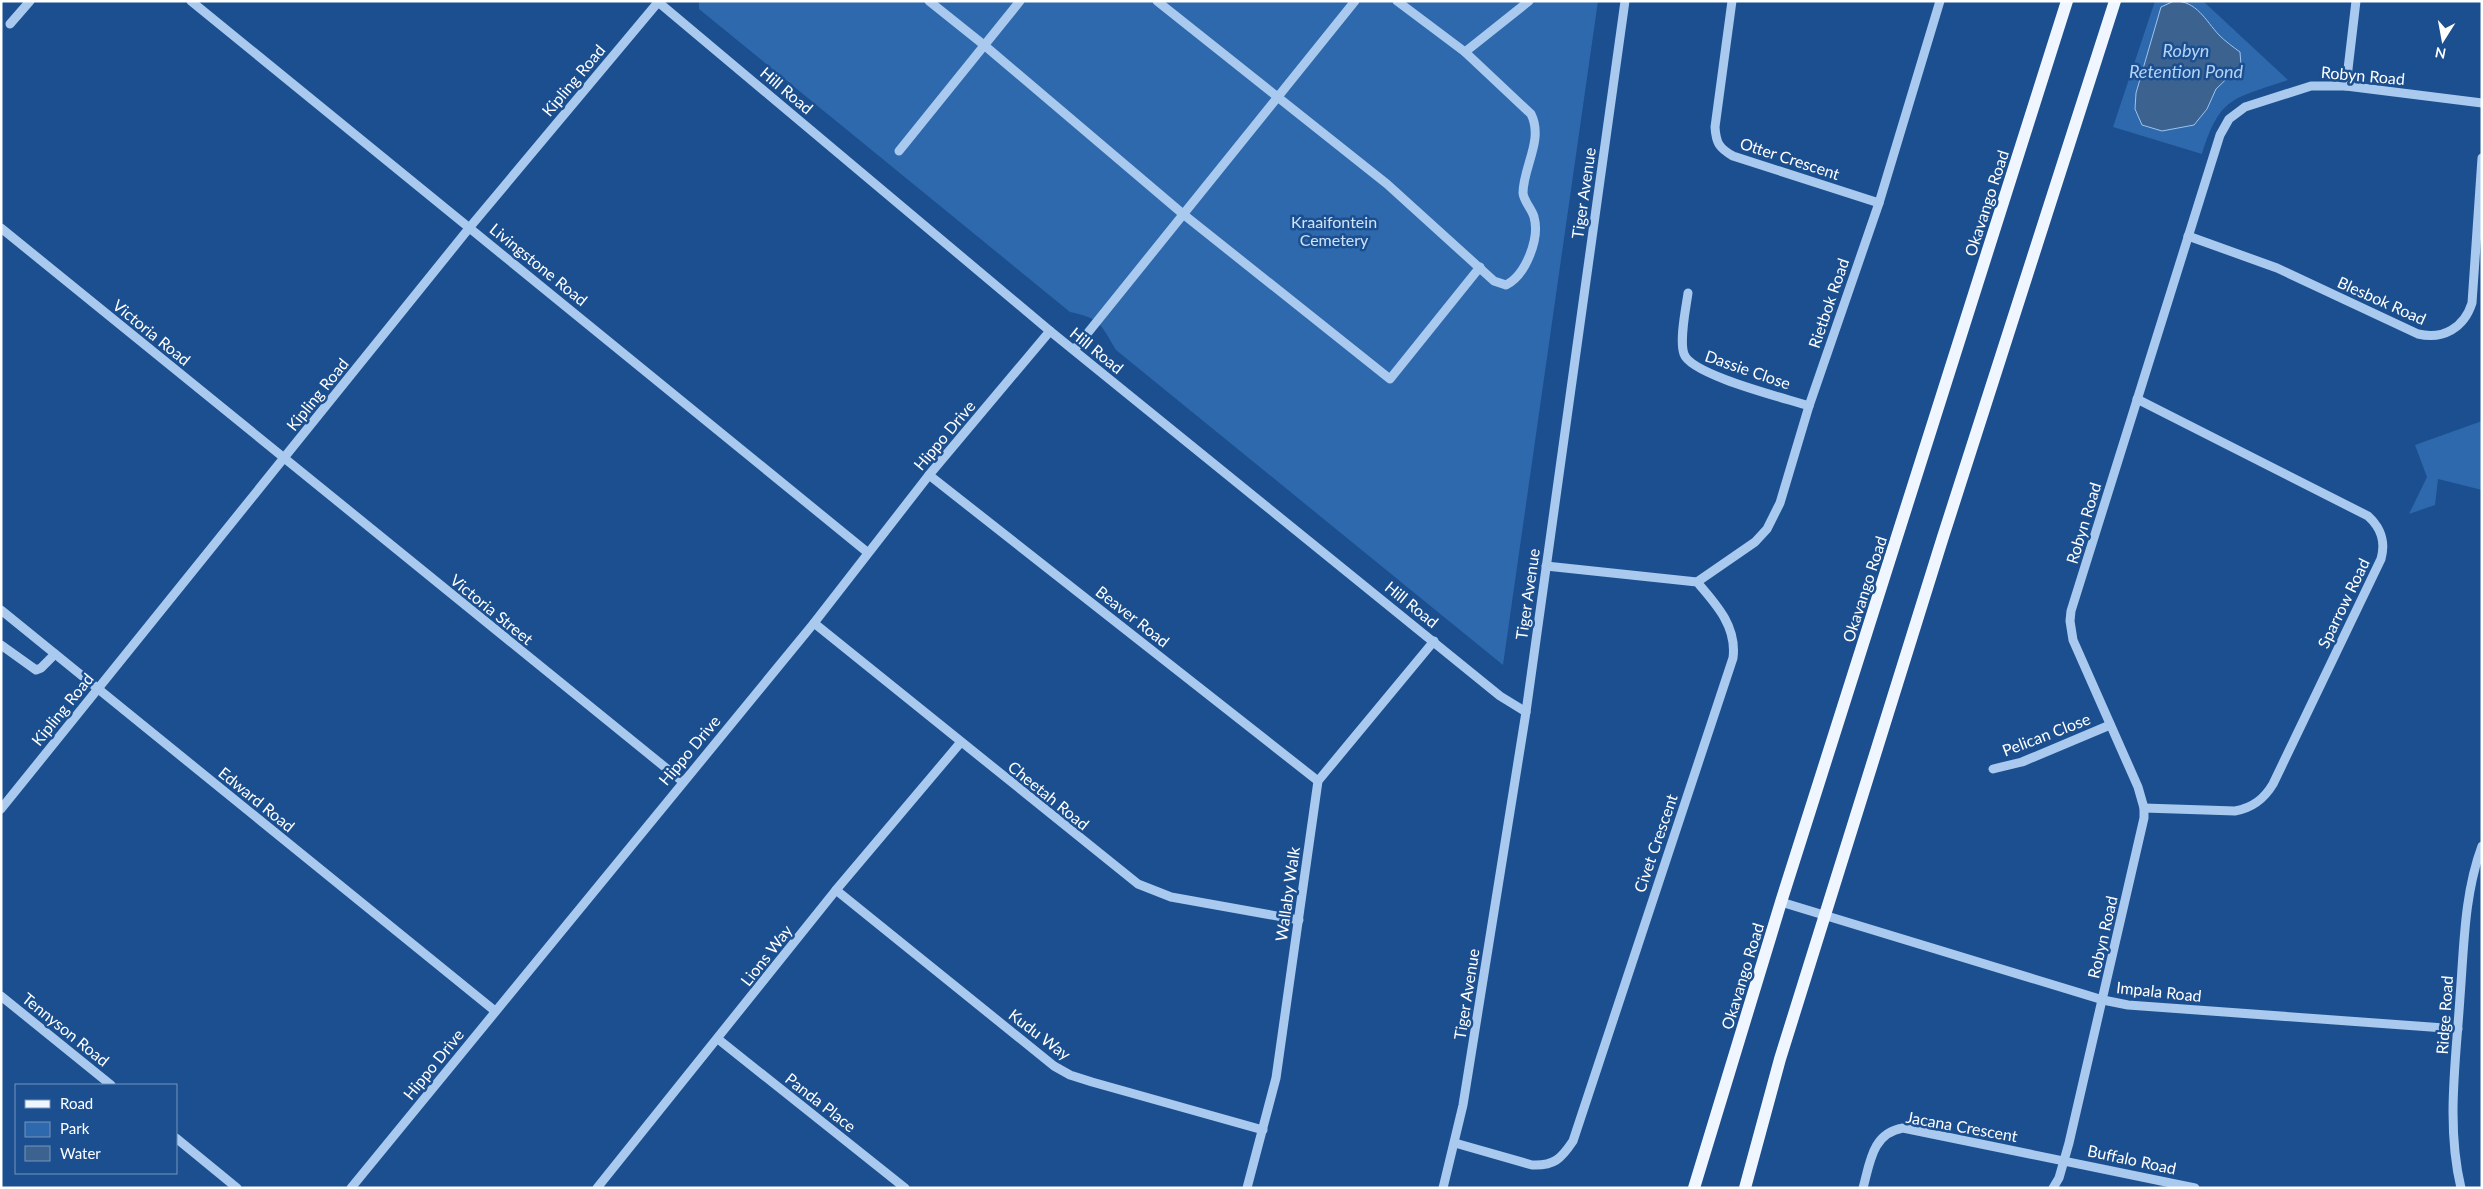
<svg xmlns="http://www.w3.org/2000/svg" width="2483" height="1189" viewBox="0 0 2483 1189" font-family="Lato,sans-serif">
	<rect width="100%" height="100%" fill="#1b4f8f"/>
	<g fill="#2e69ad">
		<path d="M699,1H1598L1503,665L1116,350C1100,323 1101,319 1070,312L699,9Z"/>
		<path d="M2155,1H2203L2288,80C2233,99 2220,96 2202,154L2113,127Z"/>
		<path d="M2482,421V490L2438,479L2435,505L2409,514L2427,477L2415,445Z"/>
	</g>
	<path fill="#3c6290" stroke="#9cc4f0" d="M2174,1C2197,1 2205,20 2219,35C2225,41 2233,47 2240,52L2241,65L2216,89L2207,109L2194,125L2162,131L2142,125L2135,109L2136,93L2161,7Z"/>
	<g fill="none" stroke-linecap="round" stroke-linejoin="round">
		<g stroke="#a9c9ee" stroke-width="9">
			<path d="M191,1L867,552"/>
			<path d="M657,1L1050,331L1500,696L1526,712"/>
			<path d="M929,1L984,45L1183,214L1390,379L1480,267"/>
			<path d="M1157,1L1387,184L1494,281L1506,285C1526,275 1540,238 1534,217C1532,209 1524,202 1523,193C1523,167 1544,140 1531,114L1465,52L1397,1"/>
			<path d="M1732,1L1715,127C1716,143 1719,148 1733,156L1879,203"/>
			<path d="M10,24L30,1"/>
			<path d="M1465,52L1529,1"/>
			<path d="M2346,86L2356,1"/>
			<path d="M899,151L1020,1"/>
			<path d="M1,228L682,781"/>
			<path d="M2188,236L2277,268L2418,334C2443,340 2464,328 2472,303L2482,158"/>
			<path d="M1688,293C1686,308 1679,340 1684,354C1691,375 1785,398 1809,406"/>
			<path d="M1074,350L1355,1"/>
			<path d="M2137,399L2368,516C2381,528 2386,541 2381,559L2273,784C2264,799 2253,808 2235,811L2144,808"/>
			<path d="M929,475L1318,781"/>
			<path d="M1697,582L1755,542L1767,529L1780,503L1809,406L1879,203L1940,1"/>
			<path d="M1,610L495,1011"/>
			<path d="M814,623L1138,884L1171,897L1299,920"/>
			<path d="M1,645L36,670L41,668L55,654"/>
			<path d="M1993,769L2022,762L2110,725"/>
			<path d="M1,809L470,227L659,1"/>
			<path d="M836,890L1054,1066L1070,1075L1092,1082L1263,1130"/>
			<path d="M1781,902L2103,1000L2128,1005L2458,1029"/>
			<path d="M1,996L111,1085"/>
			<path d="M718,1039L905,1188"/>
			<path d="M176,1138L237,1188"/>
			<path d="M1455,1143L1532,1165C1554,1166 1561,1159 1573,1141L1733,658C1737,627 1717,605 1697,582L1546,566"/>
			<path d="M351,1188L814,623L929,475L1050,331"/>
			<path d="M597,1188L836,890L961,742"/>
			<path d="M1247,1188L1276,1078L1318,781L1434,641"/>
			<path d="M1443,1188L1463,1105L1526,712L1625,1"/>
			<path d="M1863,1188C1870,1163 1872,1133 1903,1128L2195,1188"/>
			<path d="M2053,1188L2059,1178L2069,1143L2144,818V808L2138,787L2073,640L2070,621L2071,611L2220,135L2229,119L2245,107L2311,86H2346L2482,103"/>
			<path d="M2461,1188C2446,1126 2456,1060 2460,997C2464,947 2464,894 2482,846"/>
		</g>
		<g stroke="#f0f6ff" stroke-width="12">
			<path d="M1694,1188L1781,902L2067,1"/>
			<path d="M1745,1188L1780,1059L1942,540L2115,1"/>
		</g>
	</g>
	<g text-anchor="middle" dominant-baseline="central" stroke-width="5" stroke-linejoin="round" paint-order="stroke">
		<g font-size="16" fill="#fff" stroke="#1b4f8f">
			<text transform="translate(2363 75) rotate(5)">Robyn Road</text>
			<text transform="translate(573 80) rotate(-50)">Kipling Road</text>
			<text transform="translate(787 90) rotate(40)">Hill Road</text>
			<text transform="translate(1790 158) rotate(18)">Otter Crescent</text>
			<text transform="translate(1583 193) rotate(-82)">Tiger Avenue</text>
			<text transform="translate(1986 203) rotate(-72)">Okavango Road</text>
			<text transform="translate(539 264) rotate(39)">Livingstone Road</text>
			<text transform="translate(2382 300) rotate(24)">Blesbok Road</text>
			<text transform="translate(1828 303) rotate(-71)">Rietbok Road</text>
			<text transform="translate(152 332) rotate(39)">Victoria Road</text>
			<text transform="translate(1097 350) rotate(39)">Hill Road</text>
			<text transform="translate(1748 369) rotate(19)">Dassie Close</text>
			<text transform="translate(317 394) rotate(-51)">Kipling Road</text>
			<text transform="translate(944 435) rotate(-50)">Hippo Drive</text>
			<text transform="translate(2083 523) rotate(-73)">Robyn Road</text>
			<text transform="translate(1864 589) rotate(-72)">Okavango Road</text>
			<text transform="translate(1527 594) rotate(-82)">Tiger Avenue</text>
			<text transform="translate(2343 603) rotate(-64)">Sparrow Road</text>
			<text transform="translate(1412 604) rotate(39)">Hill Road</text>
			<text transform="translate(492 609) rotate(39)">Victoria Street</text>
			<text transform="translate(1133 616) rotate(38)">Beaver Road</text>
			<text transform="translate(62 709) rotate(-51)">Kipling Road</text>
			<text transform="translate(2046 734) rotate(-21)">Pelican Close</text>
			<text transform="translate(689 750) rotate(-50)">Hippo Drive</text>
			<text transform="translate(1049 795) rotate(39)">Cheetah Road</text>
			<text transform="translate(257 799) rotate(39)">Edward Road</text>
			<text transform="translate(1655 843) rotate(-71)">Civet Crescent</text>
			<text transform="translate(1287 894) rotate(-82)">Wallaby Walk</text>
			<text transform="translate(2102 937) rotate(-77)">Robyn Road</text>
			<text transform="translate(766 955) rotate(-52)">Lions Way</text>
			<text transform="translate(1742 976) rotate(-73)">Okavango Road</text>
			<text transform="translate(2159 991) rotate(6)">Impala Road</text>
			<text transform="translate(1466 994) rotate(-81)">Tiger Avenue</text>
			<text transform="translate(2444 1015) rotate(-86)">Ridge Road</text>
			<text transform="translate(66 1029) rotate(39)">Tennyson Road</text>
			<text transform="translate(1040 1034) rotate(37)">Kudu Way</text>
			<text transform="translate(433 1064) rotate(-51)">Hippo Drive</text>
			<text transform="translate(821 1102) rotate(38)">Panda Place</text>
			<text transform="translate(1962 1126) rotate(10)">Jacana Crescent</text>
			<text transform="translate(2132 1159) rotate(12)">Buffalo Road</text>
		</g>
		<g font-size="16" fill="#cfe3fa" stroke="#1b4f8f">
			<text x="1334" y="221">Kraaifontein<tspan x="1334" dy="18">Cemetery</tspan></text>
		</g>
		<g font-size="18" font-style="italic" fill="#b5d3f5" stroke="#1b4f8f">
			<text x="2186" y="50">Robyn<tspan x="2186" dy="21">Retention Pond</tspan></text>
		</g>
	</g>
	<rect width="2483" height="1189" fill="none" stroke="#ffffff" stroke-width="5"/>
	<rect x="15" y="1084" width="162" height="90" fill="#1b4f8f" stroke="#7695bc"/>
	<rect x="25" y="1100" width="25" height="8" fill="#f0f6ff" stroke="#7695bc"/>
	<text x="60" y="1109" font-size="15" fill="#ffffff">Road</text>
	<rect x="25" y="1122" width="25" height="15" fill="#2e69ad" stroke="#7695bc"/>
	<text x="60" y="1134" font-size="15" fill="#ffffff">Park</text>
	<rect x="25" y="1146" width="25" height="15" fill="#3c6290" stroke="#7695bc"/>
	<text x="60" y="1159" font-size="15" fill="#ffffff">Water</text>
	<g transform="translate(2443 40) rotate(191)" stroke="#1b4f8f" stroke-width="4" paint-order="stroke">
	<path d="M0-4L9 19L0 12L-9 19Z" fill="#ffffff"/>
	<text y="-8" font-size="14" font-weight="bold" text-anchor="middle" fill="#ffffff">N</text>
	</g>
</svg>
